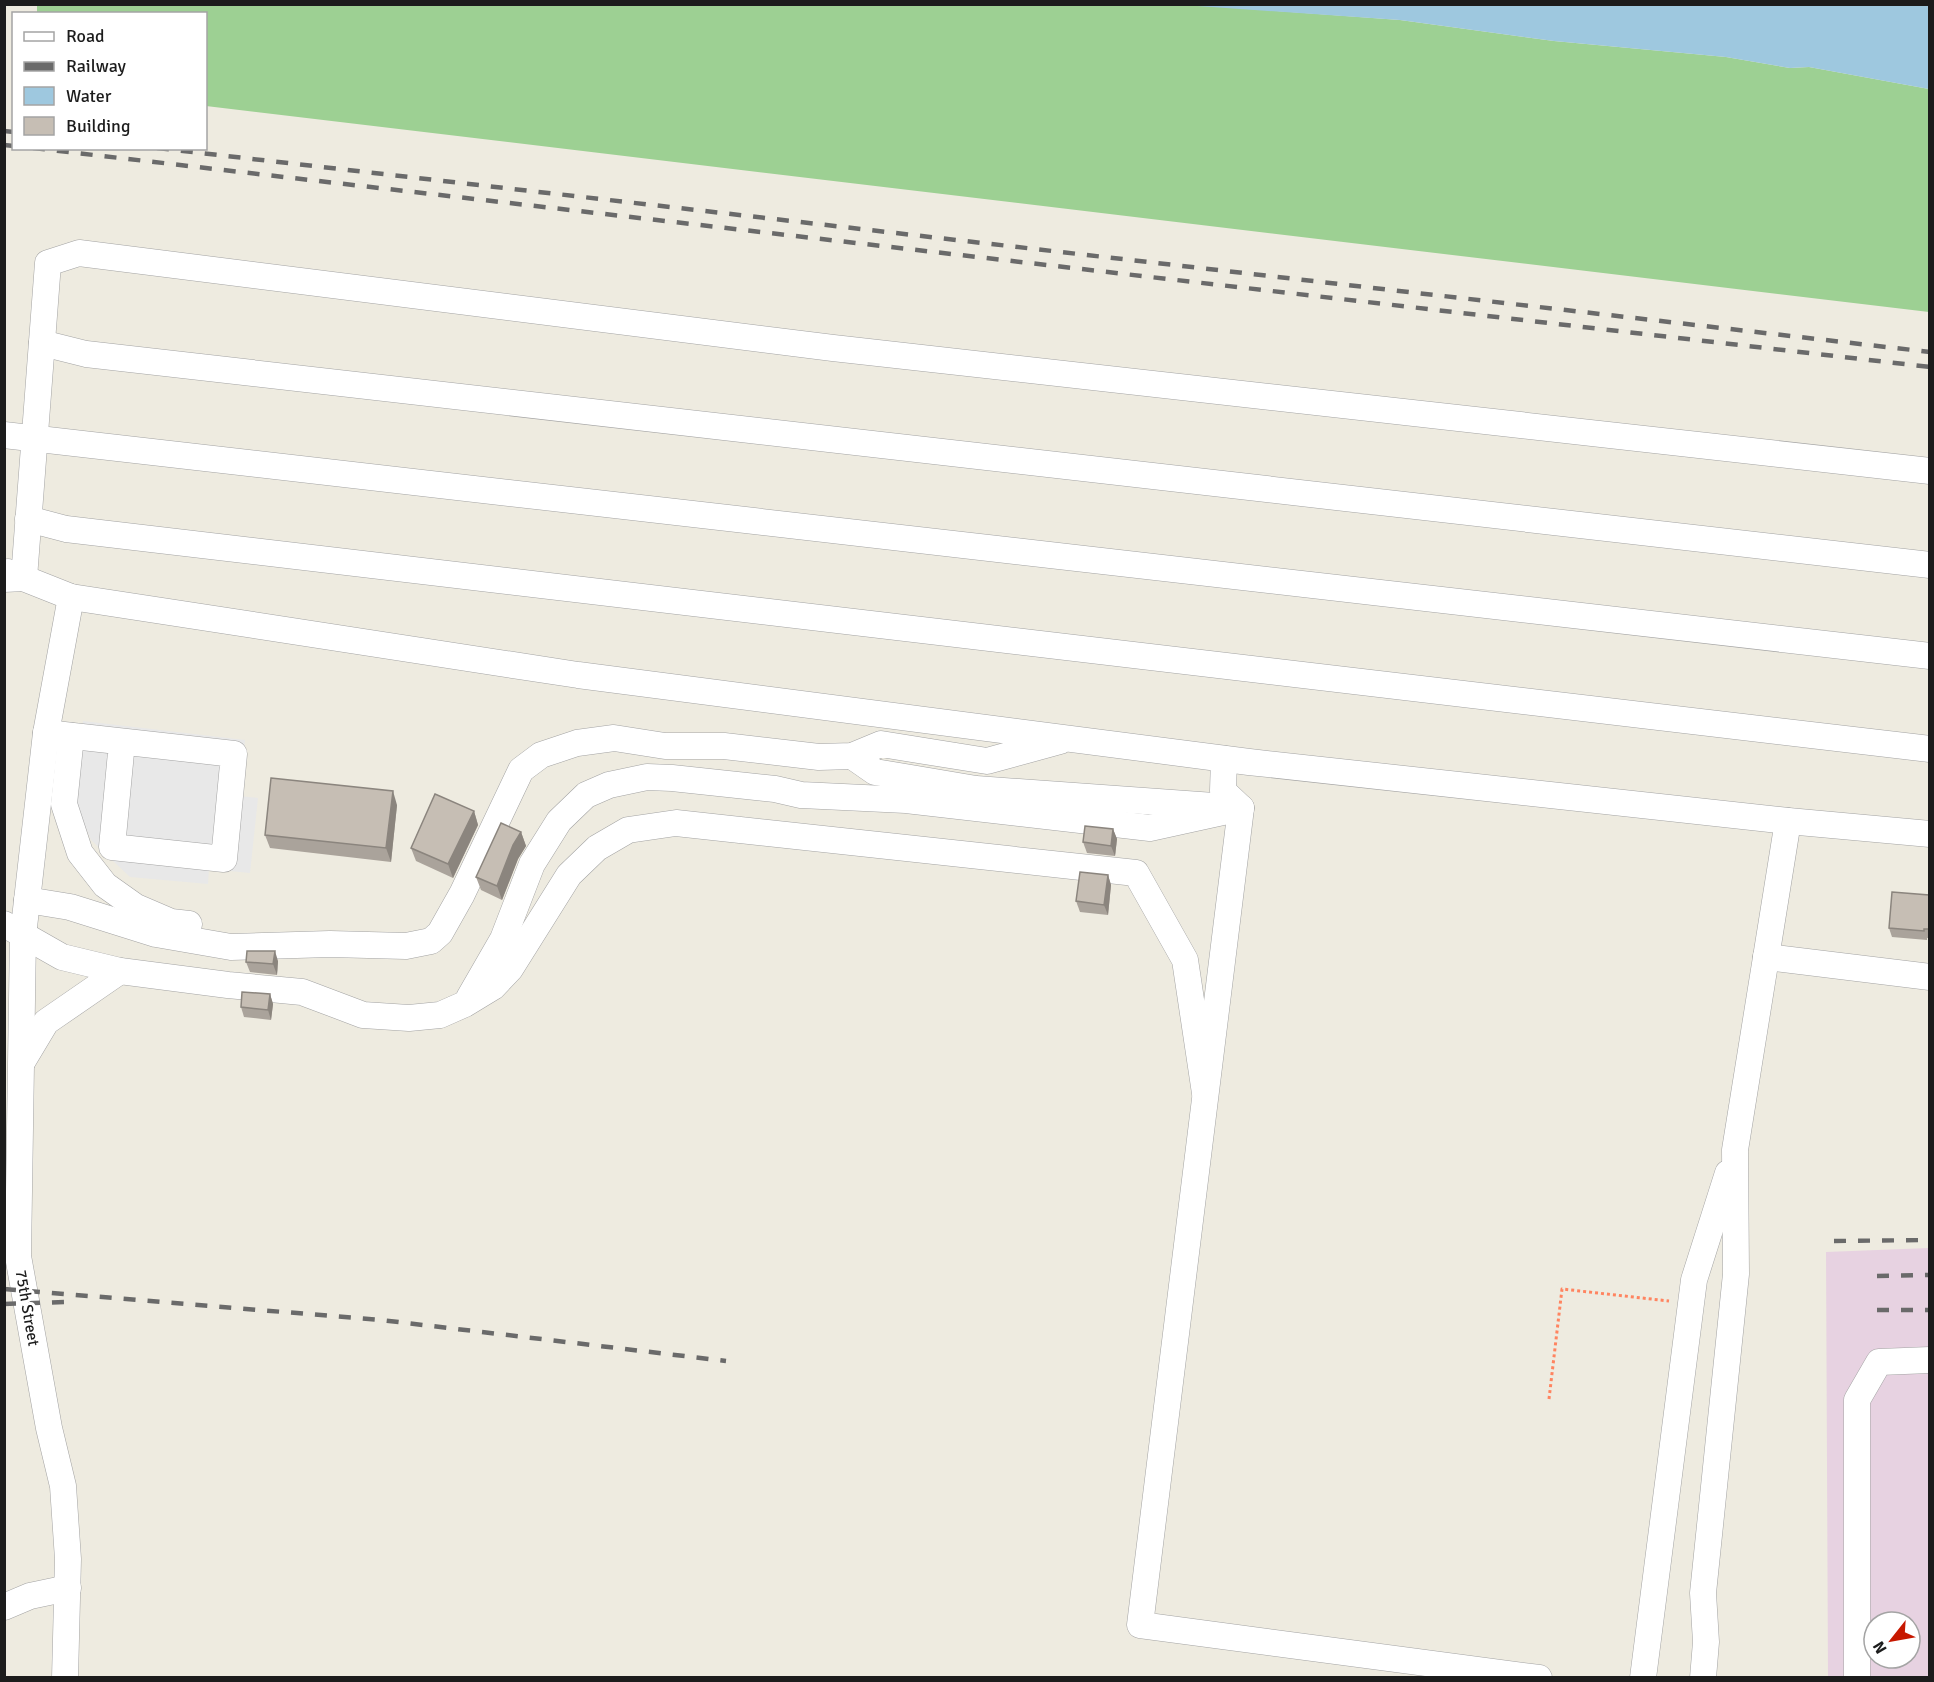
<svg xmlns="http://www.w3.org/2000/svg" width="1934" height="1682" viewBox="0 0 1934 1682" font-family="Signika,sans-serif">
	<rect width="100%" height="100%" fill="#eeebe0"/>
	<path fill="#e7d2e1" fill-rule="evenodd" d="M1929,1248V1677H1828L1826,1252ZM1874,1622H1910V1658H1874Z"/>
	<path fill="#9dd093" d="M37,4H1183L1400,20L1554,41L1726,57L1790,68L1809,67L1929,89V312L206,106V14H37Z"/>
	<path fill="#e8e8e8" d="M83,721L245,740L240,796L258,798L250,873L209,869L208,884L130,877L91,840L74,800Z"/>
	<path fill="#9ec8df" d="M1183,5H1929V89L1809,67L1790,68L1726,57L1554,41L1400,20Z"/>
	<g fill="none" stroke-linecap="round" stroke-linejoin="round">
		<g stroke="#a3a3a3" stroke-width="27">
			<g id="minor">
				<path d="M42,343L86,354L1930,565"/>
				<path d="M4,435L1930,656"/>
				<path d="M28,519L66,529L1930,749"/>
				<path d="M8,572L71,597L578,675L1249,762L1788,821L1930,834"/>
				<path d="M4,579L24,578L48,263L79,253L833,348L1930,471"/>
				<path d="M46,733L71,597"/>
				<path d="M71,736L64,804L80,853L105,885L136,907L171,922L189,924"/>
				<path d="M852,756L875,772L976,789L1214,806"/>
				<path d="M1224,759L1223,791L1241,808L1140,1625L1539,1678"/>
				<path d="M27,900L70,907L156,934L231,947L330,944L406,946L431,941L440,933L462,894L521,770L541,755L577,743L614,738L665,746H724L819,757L852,756L881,744L987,761L1060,741"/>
				<path d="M4,924L62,957L120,971L228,985L302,992L363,1015L409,1018L440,1015L465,1004L493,987L510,969L569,875L597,848L628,830L676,823L1136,873L1185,960L1205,1093"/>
				<path d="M1766,957L1930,977"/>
				<path d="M469,998L503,939L532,864L559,821L586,795L609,785L647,777L672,778L775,789L801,795L906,800L1150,828L1241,808"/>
				<path d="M22,1062L46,1022L120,971"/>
				<path d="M4,1607L30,1596L68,1588"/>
				<path d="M65,1678L68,1559L63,1486L49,1428L18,1256L23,936L46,733L234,754L224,859L112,847L122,742"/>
				<path d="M1643,1678L1694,1280L1728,1173"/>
				<path d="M1703,1678L1706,1642L1703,1593L1736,1274L1735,1150L1788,821"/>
				<path d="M1857,1678V1400L1879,1362L1930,1360"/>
			</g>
		</g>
		<path stroke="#ff8460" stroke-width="3" stroke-dasharray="3 3" stroke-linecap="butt" d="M1549,1399L1562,1289L1669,1301"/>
		<use href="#minor" stroke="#fff" stroke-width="26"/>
		<g stroke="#6a6a6a" stroke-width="4.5" stroke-dasharray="12 12" stroke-linecap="butt">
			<path d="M4,131L14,132"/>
			<path d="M4,145L14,146"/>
			<path d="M33,148L1930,367"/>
			<path d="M157,148L1930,352"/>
			<path d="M1834,1241L1930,1240"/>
			<path d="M1877,1276L1930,1275"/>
			<path d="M4,1289L381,1320L726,1361"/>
			<path d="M4,1304L67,1302"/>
			<path d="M1877,1310H1930"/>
		</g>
	</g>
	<g fill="#aaa39b">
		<path d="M397,805L391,862L270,848L265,835Z"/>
		<path d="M474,811L478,825L453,878L416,861L411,848Z"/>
		<path d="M1113,829L1117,839L1115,856L1087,853L1083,842Z"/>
		<path d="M521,832L526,846L518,859L502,900L481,890L476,877Z"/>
		<path d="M1108,875L1111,885L1108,915L1080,912L1076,901Z"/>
		<path d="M1929,895V938H1927V940L1892,937L1889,928Z"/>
		<path d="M278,961L277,975L250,972L246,962Z"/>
		<path d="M270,994L273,1004L271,1020L244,1017L241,1007Z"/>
	</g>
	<g fill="#8b857e">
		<path d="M393,791L397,805L391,862L386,848Z"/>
		<path d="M474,811L478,825L453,878L448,864Z"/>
		<path d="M1113,829L1117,839L1115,856L1111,846Z"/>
		<path d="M521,832L526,846L518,859L502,900L497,886L513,845Z"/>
		<path d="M1108,875L1111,885L1108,915L1104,905Z"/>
		<path d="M275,951L278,961L277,975L273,964Z"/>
		<path d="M270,994L273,1004L271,1020L268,1010Z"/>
	</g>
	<g fill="#c6beb4" stroke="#8b857e" stroke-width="1.5">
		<path d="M271,778L393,791L386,848L265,835Z"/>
		<path d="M435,794L474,811L448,864L411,848Z"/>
		<path d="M501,823L521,832L513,845L497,886L476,877Z"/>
		<path d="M1085,826L1113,829L1111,846L1083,842Z"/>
		<path d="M1080,872L1108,875L1104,905L1076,901Z"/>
		<path d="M1892,892L1929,895V929H1924V931L1889,928Z"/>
		<path d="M247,951H275L273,964L246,962Z"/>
		<path d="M242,992L270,994L268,1010L241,1007Z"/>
	</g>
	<g text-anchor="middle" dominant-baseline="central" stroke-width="6" stroke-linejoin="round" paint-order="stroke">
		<g font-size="16" fill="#1c1c1c" stroke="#fff">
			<text transform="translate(27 1308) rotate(80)">75th Street</text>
		</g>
	</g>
	<rect width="1934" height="1682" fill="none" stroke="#1c1c1c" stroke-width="12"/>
	<rect x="12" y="12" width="195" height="138" fill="#ffffff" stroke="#a4a4a4" stroke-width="1.5"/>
	<rect x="24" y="32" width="30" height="9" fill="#ffffff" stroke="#a4a4a4" stroke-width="1.5"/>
	<text x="66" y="42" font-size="18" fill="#1c1c1c">Road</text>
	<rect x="24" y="62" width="30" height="9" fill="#6a6a6a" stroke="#a4a4a4" stroke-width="1.5"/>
	<text x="66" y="72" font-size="18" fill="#1c1c1c">Railway</text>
	<rect x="24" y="87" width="30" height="18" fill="#9ec8df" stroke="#a4a4a4" stroke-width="1.5"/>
	<text x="66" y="102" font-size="18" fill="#1c1c1c">Water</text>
	<rect x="24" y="117" width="30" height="18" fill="#c6beb4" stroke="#a4a4a4" stroke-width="1.5"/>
	<text x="66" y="132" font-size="18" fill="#1c1c1c">Building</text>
	<g transform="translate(1892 1640) rotate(239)"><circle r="28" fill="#ffffff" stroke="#a4a4a4" stroke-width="1.5"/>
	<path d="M0-4.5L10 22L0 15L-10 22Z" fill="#c71800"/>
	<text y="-9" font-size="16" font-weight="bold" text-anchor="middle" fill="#1c1c1c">N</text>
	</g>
</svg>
